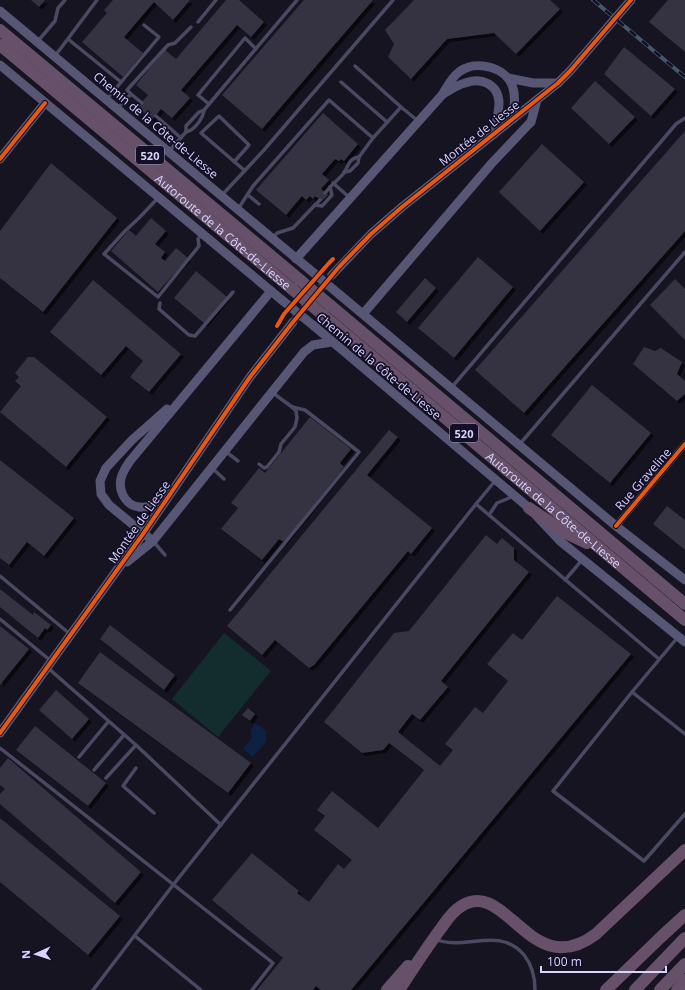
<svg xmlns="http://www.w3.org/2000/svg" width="685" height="990" viewBox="0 0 685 990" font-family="'Open Sans',sans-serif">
	<defs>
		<filter id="shadow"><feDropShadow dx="3" dy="3" stdDeviation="0" flood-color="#0009"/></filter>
	</defs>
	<rect width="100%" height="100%" fill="#161421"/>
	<path fill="#132c2d" d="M224,633L271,671L218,737L172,699Z"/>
	<path fill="#0d2144" d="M255,723L266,731V742L253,757L243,749L252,738L251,729Z"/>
	<g fill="#343243" filter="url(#shadow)">
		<path d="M31,0H45L39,7Z"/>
		<path d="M113,0H190L173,20L154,2L124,37L143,53L123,77L82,42L107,13L104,10Z"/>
		<path d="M226,0H239L264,22L251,37L237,25L181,90L190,98L172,118L161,109L152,120L138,107L148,95L136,85L165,50L176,59Z"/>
		<path d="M304,0H373L262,129L222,95Z"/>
		<path d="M414,0H550L560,9L516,54L494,33L447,39L411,79L388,57L394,44L385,30Z"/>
		<path d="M668,0H685V52L649,22Z"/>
		<path d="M624,47L675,89L651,116L604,74Z"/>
		<path d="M595,81L635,117L609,144L571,108Z"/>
		<path d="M323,113L358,144L344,161L341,159L339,161L335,159L322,174L329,180L321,189L328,195L322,201L315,196L313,199L310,196L306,200L302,196L286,215L256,190Z"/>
		<path d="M685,131V231L524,413L475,370Z"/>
		<path d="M542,144L584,182L540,231L499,192Z"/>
		<path d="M51,163L117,218L43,312L0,278V231Z"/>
		<path d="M151,218L166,231L155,244L165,252L161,258L165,261L176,248L188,258L158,292L111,251L129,230L136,236Z"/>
		<path d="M478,257L513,287L454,358L418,328Z"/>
		<path d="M196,271L227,297L205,324L174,298Z"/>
		<path d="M425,278L436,288L407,322L396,312Z"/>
		<path d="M675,279L685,289V340L650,305Z"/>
		<path d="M93,280L181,354L149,392L130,377L143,361L126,346L101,375L50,332Z"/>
		<path d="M644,347L655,351L661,348L682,362L677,374L685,381V394L677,401L633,364Z"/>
		<path d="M28,357H34L107,417L66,467L0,412L21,386L15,381L19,377L15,373Z"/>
		<path d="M592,385L651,433L610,483L551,435Z"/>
		<path d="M310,417L351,449L340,463L344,467L284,542L279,539L262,560L221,529L238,508L231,503L259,468L265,473Z"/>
		<path d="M389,430L398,437L367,475L432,528L411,554L408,551L314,665L309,668L275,640L262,655L227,626Z"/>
		<path d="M0,460L74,518L44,556L27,542L9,565L0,558Z"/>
		<path d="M667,506L685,520V550L653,524Z"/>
		<path d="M486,535L497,544L502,538L514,548V560L529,572L441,681L448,687L420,720L412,714L398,732L440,766L453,750L445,744L475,707L483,713L508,681L487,664L513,633L522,640L557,596L631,654L351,990H321L316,986L313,990H257L283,958L212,900L252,853L299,891L297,893L309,902L338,864L344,869L352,860L314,830L325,816L317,810L332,791L378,828L424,770L389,743L383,750L362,753L324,722L394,633L409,631Z"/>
		<path d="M0,589L33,615L34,612L51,625L47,630L45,628L38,638L0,607Z"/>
		<path d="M110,625L175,675L164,690L100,639Z"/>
		<path d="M0,626L29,649L0,685Z"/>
		<path d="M100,652L251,763L228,793L78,683Z"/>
		<path d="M56,690L89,719L72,739L39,710Z"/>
		<path d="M248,708L255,714L250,721L242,715Z"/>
		<path d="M35,726L106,783L88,806L16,750Z"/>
		<path d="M8,758L141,872L115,903L0,804V794L5,789L0,785V768Z"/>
		<path d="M0,818L120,916L88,955L0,882Z"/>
	</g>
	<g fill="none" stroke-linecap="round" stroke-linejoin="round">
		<path stroke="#333142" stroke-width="9" stroke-dasharray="9 4.5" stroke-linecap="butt" d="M295,319L332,275"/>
		<g stroke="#4a4962" stroke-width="3.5">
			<path d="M198,22L216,0"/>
			<path d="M68,39L121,82"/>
			<path d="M38,41L55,21L58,8L65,0"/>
			<path d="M55,56L97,0"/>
			<path d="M355,66L401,107L373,138"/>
			<path d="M341,82L387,122"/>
			<path d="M131,94L127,90L168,45L175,43L191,27"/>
			<path d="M107,99L159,37L144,25"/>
			<path d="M209,104L198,95L245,38L256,49"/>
			<path d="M401,107L418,121"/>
			<path d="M117,109L131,94L142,103"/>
			<path d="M204,110L297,0"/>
			<path d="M156,116L181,138"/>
			<path d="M169,151L186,132C195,130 203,118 204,110L199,112L186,126V132"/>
			<path d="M234,162L249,145L219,116L201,133L244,170"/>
			<path d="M333,183L349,197"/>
			<path d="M330,187C334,183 340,178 344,173C349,165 348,159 359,157"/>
			<path d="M222,195L264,150L393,0"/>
			<path d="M248,195L259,204"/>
			<path d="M158,198L139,218L125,231L104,254L158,297L199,246L198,239L202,234"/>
			<path d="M315,205L320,200"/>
			<path d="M238,209L253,186L329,100L373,138L359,157L358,163L350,171L344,172"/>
			<path d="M273,238L277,233L293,228L315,205L322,206L332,195L330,187L325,193"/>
			<path d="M160,303L159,309L189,335L195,336L233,292"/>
			<path d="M452,387L676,124L685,118"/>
			<path d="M519,445L685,252"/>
			<path d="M225,451L238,461"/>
			<path d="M259,464L264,468L267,467L279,452L281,444L295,427L297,418L296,411L292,407L273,393"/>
			<path d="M212,468L224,479"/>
			<path d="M476,504L659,659"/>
			<path d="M489,515L497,503L514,496"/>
			<path d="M153,541L165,555"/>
			<path d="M0,576L70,634"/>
			<path d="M565,580L582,560"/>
			<path d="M230,610L359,452L305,410L292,407"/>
			<path d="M0,619L51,661"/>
			<path d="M678,637L632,692L553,791L644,861L685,814"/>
			<path d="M48,668L136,745L221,825"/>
			<path d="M632,692L685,734"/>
			<path d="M0,748L273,963L252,990"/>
			<path d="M79,757L108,722"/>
			<path d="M136,768L123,786L154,813"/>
			<path d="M94,770L124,735"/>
			<path d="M106,778L136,745"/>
			<path d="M135,936L201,990"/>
			<path d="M435,939C464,952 499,925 524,955C532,965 535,978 535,990"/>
			<path d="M93,990L173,885L476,504L495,481"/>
		</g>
		<path stroke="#4a4962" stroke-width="7" d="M616,526L685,444"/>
		<g stroke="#575674" stroke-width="9">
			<path d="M0,11L309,269"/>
			<path d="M0,65L283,301"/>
			<path d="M508,78L533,83H558"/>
			<path d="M443,94C450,90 457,85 465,83C481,77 498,84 499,102C499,112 496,123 495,133"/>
			<path d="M0,159L45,103"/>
			<path d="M296,259L442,95C447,87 451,78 459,72C476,59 507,67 513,88C516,98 514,109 513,119"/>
			<path d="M332,275L371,234L402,207L558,83L570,71L631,0"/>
			<path d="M340,295L616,526L685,580"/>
			<path d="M363,314L492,163L528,125L531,122L537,100"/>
			<path d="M314,326L529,508L560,541L685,642"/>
			<path d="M164,503C156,505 147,508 139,507C124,505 117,488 122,475C124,470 127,465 130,461L271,291"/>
			<path d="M148,537L109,505L101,494L100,481L106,468L132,440L167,409"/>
			<path d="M127,562L153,541L304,352L313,345L332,342"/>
			<path d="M0,733L143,534L250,377L293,322"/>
		</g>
		<g stroke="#67516a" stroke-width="12">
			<path d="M0,30L300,280"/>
			<path id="s1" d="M0,45L292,289"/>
			<path d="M331,306L685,604"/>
			<path id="s2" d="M323,315L685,620"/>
			<path d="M529,508L566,533L587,543"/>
			<path d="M387,990L408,966"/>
			<path d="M399,990C413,969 427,947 442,927C447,920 452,912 460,907C506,875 530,984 596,934L685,850"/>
			<path d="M606,990L662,936L685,915"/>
			<path d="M635,990L685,938"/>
			<path d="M660,990L685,964"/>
			<path d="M677,990L685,980"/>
		</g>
		<g stroke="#43596b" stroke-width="4">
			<path id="rail" d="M593,0L685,77"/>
		</g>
		<use href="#rail" stroke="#130f26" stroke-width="2.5" stroke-dasharray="8" stroke-linecap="butt"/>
		<g stroke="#575674" stroke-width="9">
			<path d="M309,269L340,295"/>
			<path d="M283,301L314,326"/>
		</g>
		<g stroke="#67516a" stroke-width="12">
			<path d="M300,280L331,306"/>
			<path d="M292,289L323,315"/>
		</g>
		<g stroke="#130f26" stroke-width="6">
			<g id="cycleway">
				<path d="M0,159L45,103"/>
				<path d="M277,326L284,314L329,263L333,259"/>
				<path d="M616,526L685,444"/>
				<path d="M0,733L143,534L250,377L293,322L339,267L371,234L402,207L558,83L570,71L631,0"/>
			</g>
		</g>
		<use href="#cycleway" stroke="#e8590c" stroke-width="4"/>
	</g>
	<g text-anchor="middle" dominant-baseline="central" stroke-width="3.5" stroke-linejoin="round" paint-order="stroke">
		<g fill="#130f26" stroke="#9e99be" stroke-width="1">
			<rect x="136" y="146" width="28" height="18" rx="3"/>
			<rect x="450" y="424" width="28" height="18" rx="3"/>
		</g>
		<g font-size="11" font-weight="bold" fill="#d9d4ff">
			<text x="150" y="155">520</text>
			<text x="464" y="433">520</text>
		</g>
		<g font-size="12" fill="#d9d4ff" stroke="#130f26">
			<text transform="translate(156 125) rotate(40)">Chemin de la Côte-de-Liesse</text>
			<text transform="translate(479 133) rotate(-38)">Montée de Liesse</text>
			<text stroke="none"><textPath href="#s1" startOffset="291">Autoroute de la Côte-de-Liesse</textPath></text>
			<text transform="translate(379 366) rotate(40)">Chemin de la Côte-de-Liesse</text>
			<text transform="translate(643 479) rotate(-49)">Rue Graveline</text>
			<text stroke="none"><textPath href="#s2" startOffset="302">Autoroute de la Côte-de-Liesse</textPath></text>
			<text transform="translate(139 522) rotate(-55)">Montée de Liesse</text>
		</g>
	</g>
	<g transform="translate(36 954) rotate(267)" stroke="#130f26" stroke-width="3" paint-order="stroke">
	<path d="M0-3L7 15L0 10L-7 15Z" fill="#d9d4ff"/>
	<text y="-6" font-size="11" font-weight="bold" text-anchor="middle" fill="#d9d4ff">N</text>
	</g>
	<path d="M541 966v6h125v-6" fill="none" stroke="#d9d4ff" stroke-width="2"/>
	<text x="547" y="966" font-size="12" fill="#d9d4ff" stroke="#130f26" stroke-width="3" paint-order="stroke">100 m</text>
</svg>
